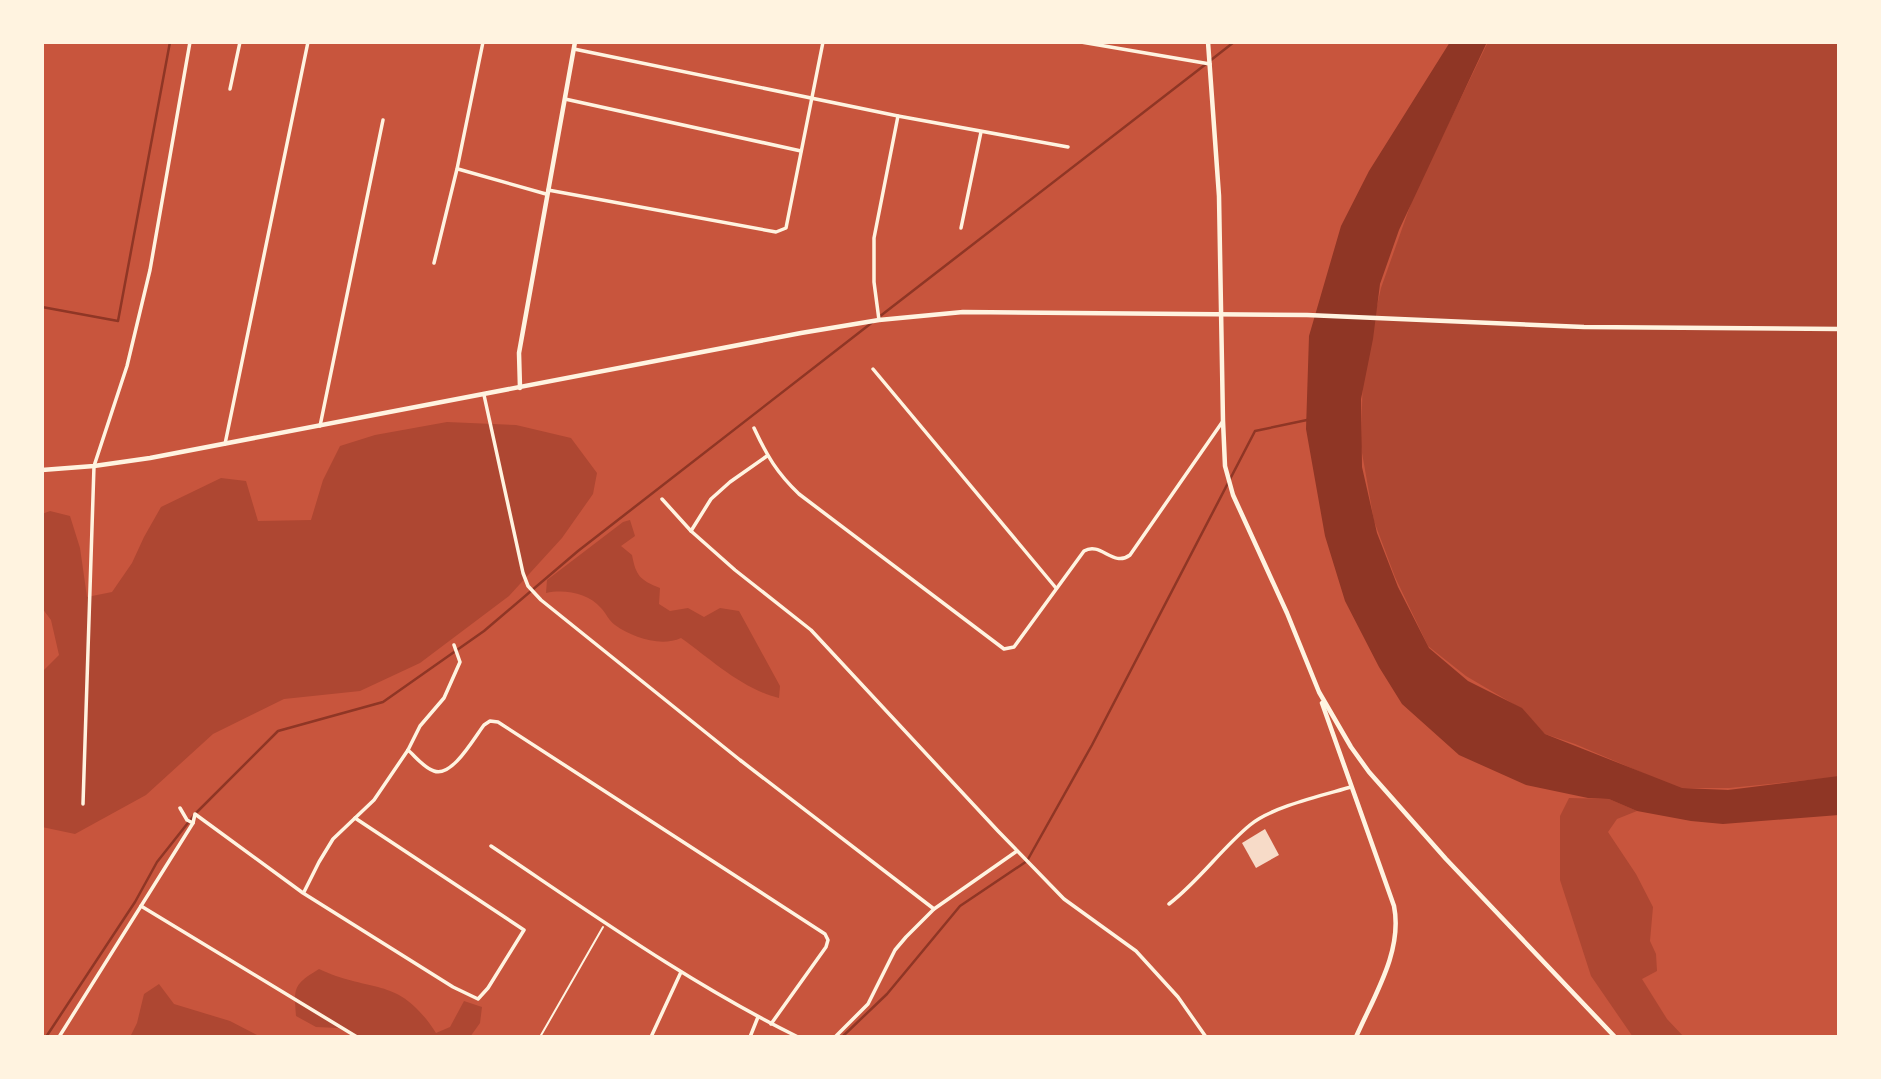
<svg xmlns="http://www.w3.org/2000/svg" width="1881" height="1079" viewBox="0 0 1881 1079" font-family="Raleway,sans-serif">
	<rect width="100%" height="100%" fill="#c8553d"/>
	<g fill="#ae4732">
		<path d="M1488,42H1839V777L1729,788H1678L1575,744L1545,734L1522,709L1466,676L1428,646L1395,577L1374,521L1361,447L1363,369L1381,288L1414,195Z"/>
		<path d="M447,422L516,425L571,438L597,473L593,494L562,538L509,596L420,663L360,691L284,699L213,734L146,795L75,834L42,827V672L59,655L51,620L42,608V514L50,511L70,516L80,548L87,597L112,592L132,563L144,537L161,507L221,478L246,481L258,521L311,520L323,480L340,446L375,435Z"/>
		<path d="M630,520L635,536L621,546L632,555C636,576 640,580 660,588L659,604L670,611L688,608L704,617L720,608L739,611L780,686L779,698C742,689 712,660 681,638C661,647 633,638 615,625C609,621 606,613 601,608C588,593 565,589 546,593L547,580L623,522Z"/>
		<path d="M1569,798L1609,799L1637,811L1617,819L1608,832L1636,874L1653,907L1650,941L1656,954L1657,971L1642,979L1667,1019L1684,1037H1633L1591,976L1560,880V816Z"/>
		<path d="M319,969C372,994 399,975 436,1033L450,1027L464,1001L482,1007L480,1023L470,1037H356L338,1028L316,1027L296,1016C294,987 293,985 319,969Z"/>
		<path d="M159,984L174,1004L230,1021L261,1037H130L137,1023L144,994Z"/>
	</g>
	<path fill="#8f3625" d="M1450,42H1487L1399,230L1380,284L1373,339L1361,399L1362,467L1377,533L1398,587L1429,648L1468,681L1522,708L1545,734L1682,788L1728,790L1839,776V815L1723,824L1691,821L1637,811L1609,799L1588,798L1526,785L1459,755L1402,704L1379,667L1345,601L1325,536L1306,429L1309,336L1341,226L1369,171Z"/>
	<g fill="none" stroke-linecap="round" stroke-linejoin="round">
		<g stroke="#8f3625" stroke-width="2.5">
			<path d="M1211,60L1234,42"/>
			<path d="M42,307L118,321L170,42"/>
			<path d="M879,317L1206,64"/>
			<path d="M46,1037L135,902L157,862L195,814L278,731L383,702L484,631L578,551L874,321"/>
			<path d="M842,1037L887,994L960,906L1027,861L1092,745L1255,431L1307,420"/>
		</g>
	</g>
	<path fill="#f7dbc8" d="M1265,829L1279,855L1256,868L1242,843Z"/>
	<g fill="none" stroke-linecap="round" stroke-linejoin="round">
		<path stroke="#fff3e0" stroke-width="2" d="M540,1037L603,927"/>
		<g stroke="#fff3e0" stroke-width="3.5">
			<path d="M1081,42L1210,64"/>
			<path d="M574,49L898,116L1068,147"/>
			<path d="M230,89L240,42"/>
			<path d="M565,99L801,151"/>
			<path d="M458,169L546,194"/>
			<path d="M548,190L776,232L786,228L823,42"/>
			<path d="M961,228L981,132"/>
			<path d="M434,263L457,169L483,42"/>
			<path d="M879,320L874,282V238L898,116"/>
			<path d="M873,369L1056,588"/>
			<path d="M484,395L523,573L528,586L541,600L740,760L934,909"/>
			<path d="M320,426L383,120"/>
			<path d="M754,428C767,456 777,473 799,494L1004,649L1014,647L1084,551C1101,541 1113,568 1130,555L1223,421"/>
			<path d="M225,444L308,42"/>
			<path d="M662,499L691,531L735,570L811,630L998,831L1064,899L1136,951L1178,997L1206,1037"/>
			<path d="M691,531L711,499L730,482L767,456"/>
			<path d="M408,750C416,757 424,768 434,771C452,778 474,738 484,725L490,721L498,722L825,934L828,940L826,947L771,1024"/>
			<path d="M83,804L94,466L127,366L150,270L190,42"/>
			<path d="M180,808L187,820L193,823L195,814L303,893L453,987L478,999L488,988L524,930L355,818"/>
			<path d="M491,846C591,913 690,984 798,1037"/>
			<path d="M304,892L319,862L333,839L374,800L408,750L420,726L444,698L460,662L454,645"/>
			<path d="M1169,904C1199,881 1221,849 1250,825C1271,807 1324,795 1351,787"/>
			<path d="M141,906L357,1037"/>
			<path d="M59,1037L193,823"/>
			<path d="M651,1037L681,972"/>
			<path d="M750,1037L758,1017"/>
			<path d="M835,1037L868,1004L895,950L906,937L934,909L1017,851"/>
		</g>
		<g stroke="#fff3e0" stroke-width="4.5">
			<path d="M1208,42L1219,196L1223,421L1225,466L1233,495L1287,613L1319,692L1351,747L1369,772L1446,859L1615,1037"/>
			<path d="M520,388L519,353L575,42"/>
			<path d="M1322,703L1394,906C1403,951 1374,996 1356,1037"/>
		</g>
		<path stroke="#fff3e0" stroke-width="4.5" d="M42,470L94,466L150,458L801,333L879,320L963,312L1307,315L1584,327L1839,329"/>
	</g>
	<rect width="1881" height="1079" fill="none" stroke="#fff3e0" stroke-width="88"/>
</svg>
